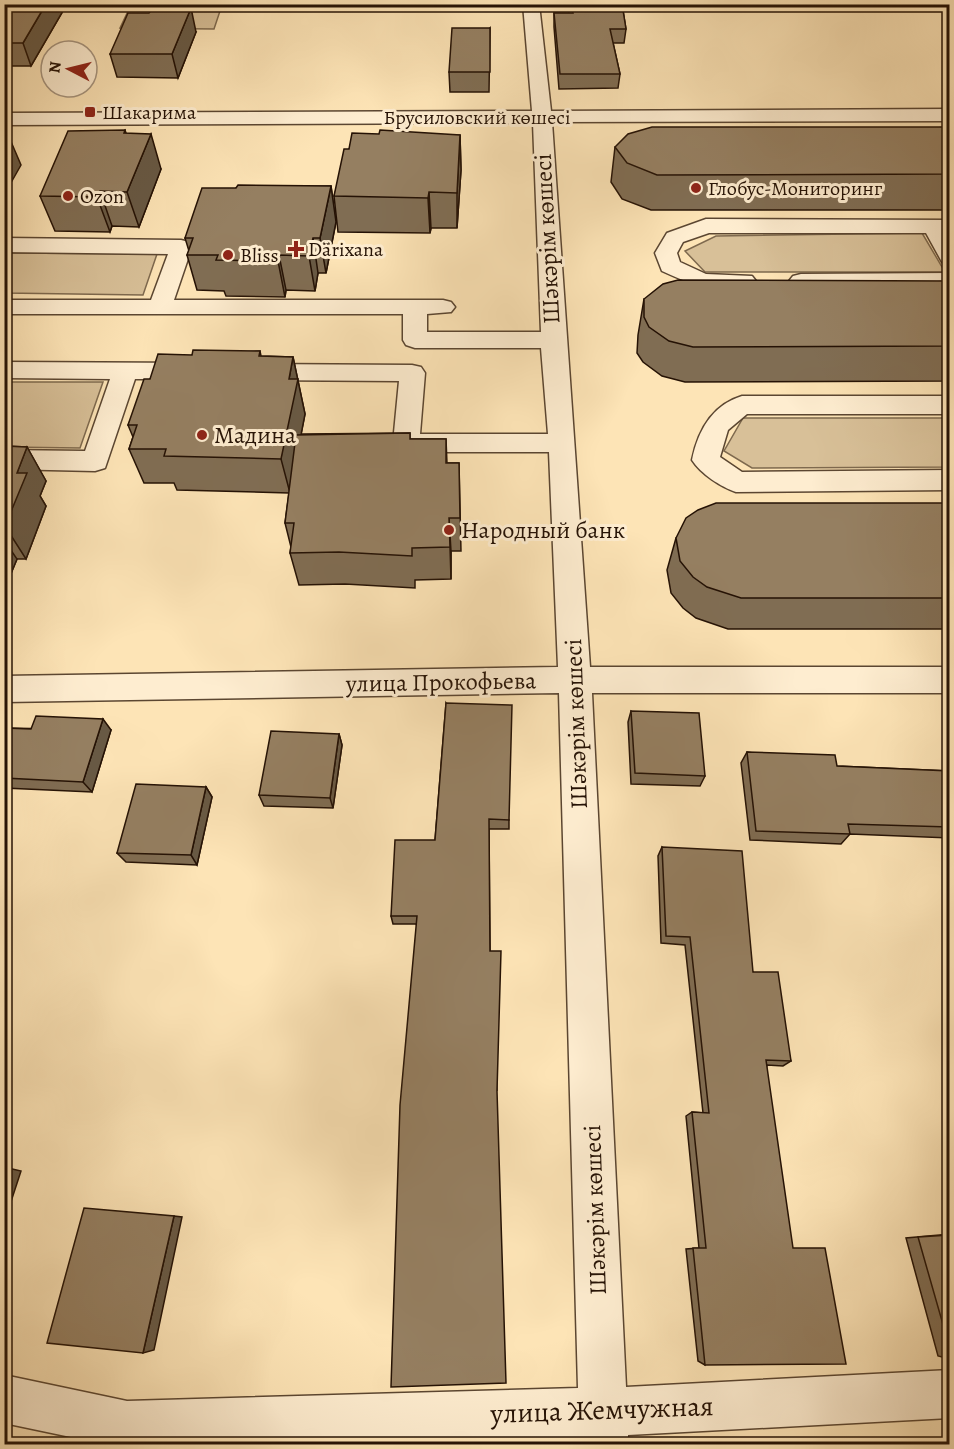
<svg xmlns="http://www.w3.org/2000/svg" width="954" height="1449" viewBox="0 0 954 1449" font-family="Alegreya,serif">
	<rect width="100%" height="100%" fill="#fde4b6"/>
	<filter id="stains"><feTurbulence type="fractalNoise" baseFrequency=".00333" numOctaves="4"/><feColorMatrix values="0 0 0 0 .2 0 0 0 0 .09 0 0 0 0 .02 0 0 0 .5 -.17"/></filter>
	<radialGradient id="worn" r=".72"><stop offset=".6" stop-color="#630" stop-opacity="0"/><stop offset="1" stop-color="#630" stop-opacity=".3"/></radialGradient>
	<g fill="#d8c098" stroke="#7e694e" stroke-width="1.5">
		<path d="M131,5H222L214,29L120,28Z"/>
		<path d="M922,233L945,272H705L685,251L716,236Z"/>
		<path d="M5,253L157,254L143,295L5,293Z"/>
		<path d="M5,382H103L80,448L5,447Z"/>
		<path d="M743,418H949V467L752,468L724,451Z"/>
	</g>
	<g fill="none" stroke-linecap="round" stroke-linejoin="round">
		<g stroke="#5b4631" stroke-width="3">
			<g id="minor">
				<path d="M523,4H539L551,111L950,109V121L552,122L590,667H950V693H592L626,1387L950,1370V1418L628,1435V1444H580L579,1437L303,1444H104L4,1423V1375L127,1401L578,1388L559,693L4,702V676L558,667L549,452H406L397,450L393,443L399,381L252,380L243,378L239,372L243,366L252,364L412,365L421,367L425,373L420,434H548L541,348H415L406,345L403,340V314H4V300H151L168,254L4,252V238L181,240L189,242L192,247L174,300H443L451,302L455,307L451,312L427,314V332H541L533,123L4,125V113L532,111Z"/>
				<path d="M706,219L950,220V264L942,262L926,233H709L683,242L677,253L680,262L706,274L752,276L756,281L752,286C718,294 692,285 662,271L655,253L667,233Z"/>
				<path d="M950,273V287L801,288L793,286L789,281L793,276L801,274Z"/>
				<path d="M4,362L197,363L206,365L210,371L206,377L197,379H135L105,468L95,471L4,469V450L85,451L110,379L4,378Z"/>
				<path d="M742,396H950V414H747L728,430L720,457L742,472L950,470V490L736,492C721,487 701,474 692,460C698,431 712,405 742,396Z"/>
			</g>
		</g>
		<use href="#minor" fill="#feedd0" fill-rule="evenodd"/>
	</g>
	<g fill="#806d53" stroke="#251205" stroke-width="1.5">
		<path d="M4,4H67L31,66H4Z"/>
		<path d="M567,4H622L626,29L624,43H613L620,74L618,88L559,89L554,27V13H569Z"/>
		<path d="M490,28L489,92H450L449,72Z"/>
		<path d="M196,32L178,78L117,77L110,54Z"/>
		<path d="M950,127V210H651L622,199L611,182L615,147Z"/>
		<path d="M125,130L126,133L161,169L139,227L112,226L110,232L55,231L40,196Z"/>
		<path d="M460,135L461,170L457,228H431L430,233L338,232L334,196L349,149Z"/>
		<path d="M331,186L336,222L326,273H318L315,291L286,290L285,297L226,296L224,291L197,290L187,255L189,251L185,238L236,188Z"/>
		<path d="M950,281V381L685,382L662,376L643,362L637,353L638,335L644,299Z"/>
		<path d="M260,351L261,356L293,357L305,414L301,434L410,433V439H446L447,463H459L461,551H451V579L415,580V588L345,584L299,585L290,553L291,547L285,523L289,493L177,490L174,483H144L129,449L133,437L128,425L150,379L192,355Z"/>
		<path d="M4,446L27,447L46,481L40,496L46,506L26,559H17L5,588H4Z"/>
		<path d="M950,503V629H728L696,618L683,608L671,593L667,570L676,538Z"/>
		<path d="M446,703L509,820V829H489L490,951L497,1091L416,924H393L391,916L435,840Z"/>
		<path d="M631,711L705,776L700,786L631,784L628,722Z"/>
		<path d="M4,728L111,730L92,792L4,788Z"/>
		<path d="M339,734L342,745L333,808L264,806L259,795Z"/>
		<path d="M747,752L837,766L950,771V838L850,834L841,844L750,840L741,763Z"/>
		<path d="M206,787L212,797L197,865L126,862L117,853Z"/>
		<path d="M662,847L753,972L791,1061L783,1066L767,1065L705,1365L698,1361L686,1249L699,1248L686,1116L692,1112L703,1113L685,945L661,943L658,856Z"/>
		<path d="M950,1234V1359L938,1356L906,1238Z"/>
	</g>
	<g fill="#685944" stroke="#251205" stroke-width="1.5">
		<path d="M46,4H67L31,66L23,43Z"/>
		<path d="M191,8L196,32L178,78L172,54Z"/>
		<path d="M6,130L21,165L4,195V133Z"/>
		<path d="M151,134L161,169L139,227L127,192Z"/>
		<path d="M460,135L461,170L457,228V193Z"/>
		<path d="M331,186L336,222L326,273L320,238Z"/>
		<path d="M100,191L112,226L110,232L97,197Z"/>
		<path d="M429,192L431,228L430,233L428,198Z"/>
		<path d="M313,238L318,273L315,291L309,256Z"/>
		<path d="M279,255L286,290L285,297L278,261Z"/>
		<path d="M293,357L305,414L290,493L281,459L289,379Z"/>
		<path d="M27,447L46,481L40,496L46,506L26,559L5,526L17,473Z"/>
		<path d="M449,518L451,551V579L450,547Z"/>
		<path d="M4,540L17,559L5,588L4,587Z"/>
		<path d="M103,719L111,730L92,792L83,782Z"/>
		<path d="M339,734L342,745L333,808L330,798Z"/>
		<path d="M206,787L212,797L197,865L191,855Z"/>
		<path d="M8,1168L21,1171L4,1223V1179Z"/>
		<path d="M174,1216L182,1217L154,1350L143,1353Z"/>
	</g>
	<g fill="#957f61" stroke="#251205" stroke-width="1.5">
		<path d="M4,4H46L23,43H4Z"/>
		<path d="M571,4H622L626,29H610L620,74H560L554,13H573Z"/>
		<path d="M153,8H191L172,54H110L128,13H149Z"/>
		<path d="M452,28H490V72H449Z"/>
		<path d="M652,127H950V174L657,175L627,163L615,147L628,134Z"/>
		<path d="M125,130L124,133L151,134L127,192L100,191L97,197L40,196L68,131Z"/>
		<path d="M380,130L460,135L457,193L429,192L428,198L334,196L344,149H349L352,133L379,134Z"/>
		<path d="M238,185L331,186L320,238H313L309,256L279,255L278,261L216,260L218,255H187L193,238H185L202,188H236Z"/>
		<path d="M678,280L950,281V346L693,347L669,341L649,327L644,317V299L663,284Z"/>
		<path d="M193,350L260,351L259,356L293,357L289,379H298L281,459L164,456L166,449H129L137,425H128L144,379H150L158,354L192,355Z"/>
		<path d="M410,433V439H446V463H459L460,518H449L450,547L412,548V556L339,552L290,553L294,523H285L296,435Z"/>
		<path d="M4,446L27,447L17,473H27L5,526Z"/>
		<path d="M716,503H950V598H741L707,587L693,577L680,561L676,538L686,518L698,510Z"/>
		<path d="M446,703L512,705L509,820L489,819L490,951H501L497,1091L506,1383L391,1387L400,1105L417,916H391L395,840H435Z"/>
		<path d="M631,711L699,713L705,776L635,773Z"/>
		<path d="M36,716L103,719L83,782L4,778V728L31,729Z"/>
		<path d="M271,731L339,734L330,798L259,795Z"/>
		<path d="M747,752L835,755L837,766L950,771V827L848,824L850,834L756,831Z"/>
		<path d="M136,784L206,787L191,855L117,853Z"/>
		<path d="M662,847L742,851L753,972H778L791,1061L766,1060L793,1248H825L846,1364L705,1365L693,1248H706L692,1112L709,1113L690,937L666,936Z"/>
		<path d="M4,1168H8L4,1179Z"/>
		<path d="M84,1208L174,1216L143,1353L47,1343Z"/>
		<path d="M950,1235V1349L918,1237Z"/>
	</g>
	<g fill="#8f2418" stroke="#feedd0" stroke-width="2">
		<rect x="84" y="106" width="12" height="12" rx="3"/>
		<circle cx="696" cy="188" r="6"/>
		<circle cx="68" cy="196" r="6"/>
		<path d="M293 240h6v6h6v6h-6v6h-6v-6h-6v-6h6z"/>
		<circle cx="228" cy="255" r="6"/>
		<circle cx="202" cy="435" r="6"/>
		<circle cx="449" cy="530" r="6"/>
	</g>
	<g text-anchor="middle" dominant-baseline="central" stroke-width="6" stroke-linejoin="round" paint-order="stroke">
		<g font-size="20" fill="#251205" stroke="#feedd0" text-anchor="start">
			<text x="102" y="112">Шакарима</text>
			<text x="708" y="188">Глобус-Мониторинг</text>
			<text x="80" y="196">Ozon</text>
			<text x="308" y="249">Därixana</text>
			<text x="240" y="255">Bliss</text>
		</g>
		<g font-size="20" fill="#251205" stroke="#feedd0">
			<text x="477" y="117">Брусиловский көшесі</text>
		</g>
		<g font-size="24" fill="#251205" stroke="#feedd0">
			<text transform="translate(547 239) rotate(-93)">Шәкәрім көшесі</text>
			<text transform="translate(441 682) rotate(-1)">улица Прокофьева</text>
			<text transform="translate(576 724) rotate(-92)">Шәкәрім көшесі</text>
			<text transform="translate(595 1210) rotate(-92)">Шәкәрім көшесі</text>
		</g>
		<g font-size="24" fill="#251205" stroke="#feedd0" text-anchor="start">
			<text x="214" y="435">Мадина</text>
			<text x="461" y="530">Народный банк</text>
		</g>
		<g font-size="28" fill="#251205" stroke="#feedd0">
			<text transform="translate(602 1410) rotate(-2)">улица Жемчужная</text>
		</g>
	</g>
	<rect width="954" height="1449" fill="none" stroke="#fde4b6" stroke-width="24"/>
	<rect x="6" y="6" width="942" height="1437" fill="none" stroke="#251205" stroke-width="3"/>
	<rect x="12" y="12" width="930" height="1425" fill="none" stroke="#251205" stroke-width="1.5"/>
	<g transform="translate(69 69) rotate(277)"><circle r="28" fill="#feedd0" stroke="#a7957f" stroke-width="1.5"/>
	<path d="M0-4.5L10 22L0 15L-10 22Z" fill="#8f2418"/>
	<text y="-9" font-size="16" font-weight="bold" text-anchor="middle" fill="#251205">N</text>
	</g>
	<rect width="100%" height="100%" filter="url(#stains)"/>
	<rect width="100%" height="100%" fill="url(#worn)"/>
</svg>
